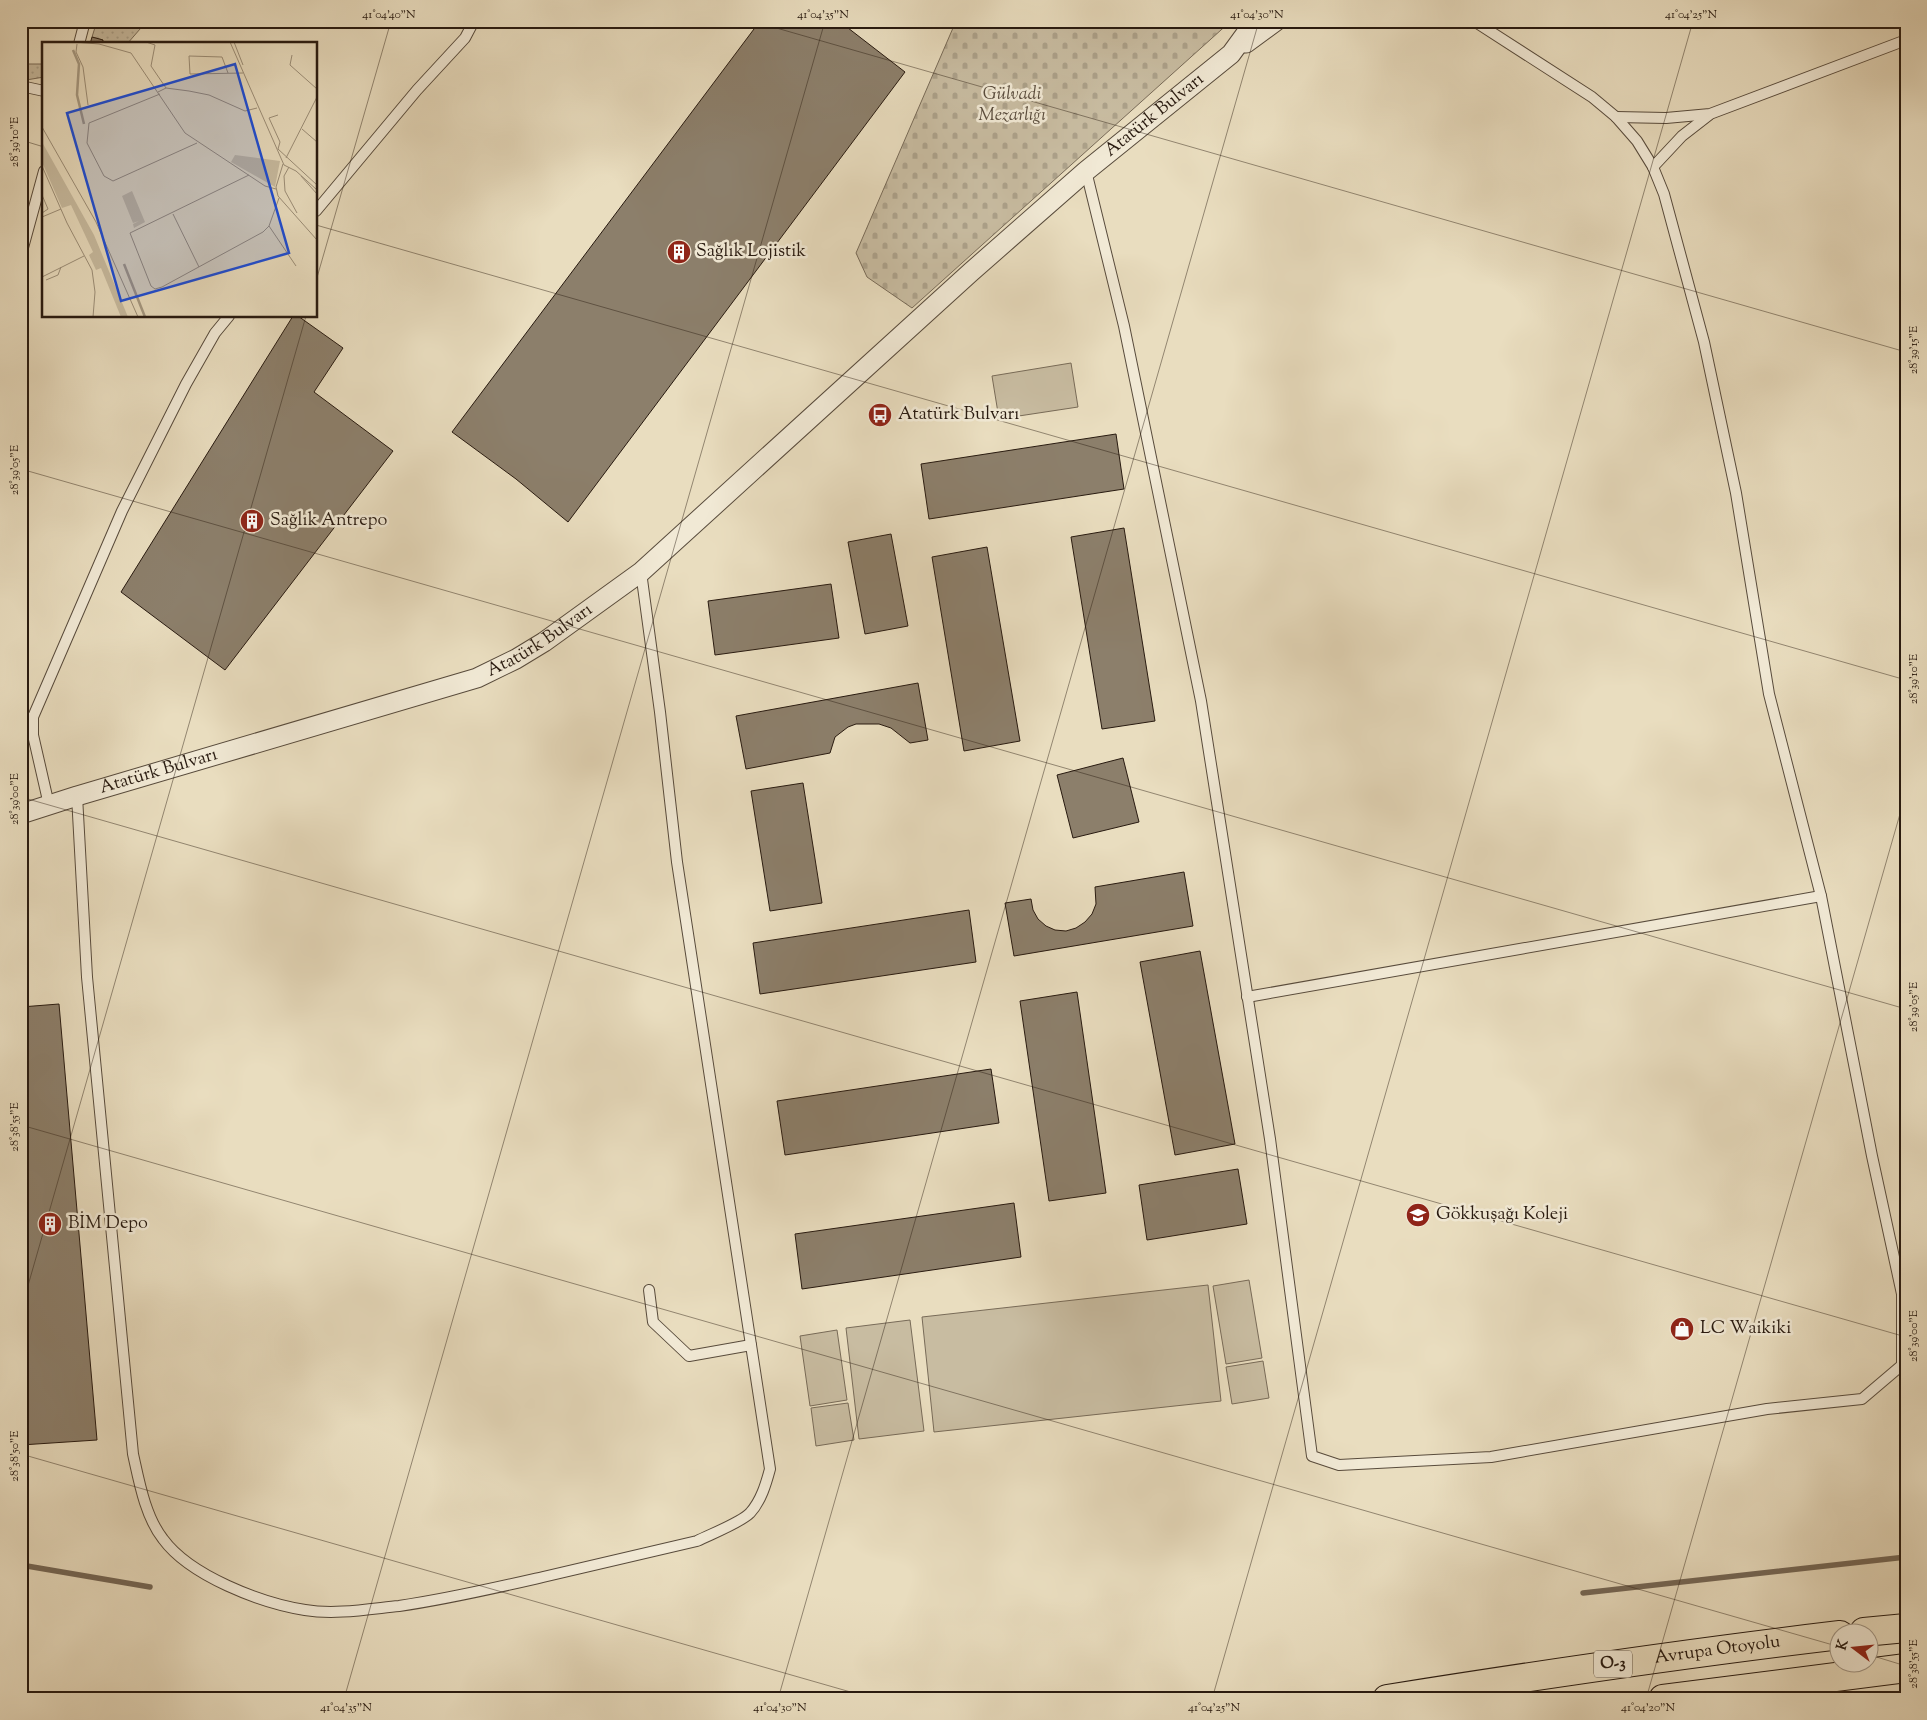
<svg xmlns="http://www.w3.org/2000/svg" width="1927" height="1720" viewBox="0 0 1927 1720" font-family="'Sorts Mill Goudy',serif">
	<defs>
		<pattern id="grass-dots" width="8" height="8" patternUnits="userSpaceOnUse" patternTransform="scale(1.25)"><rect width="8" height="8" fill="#c8bca1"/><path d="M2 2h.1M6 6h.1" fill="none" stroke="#aca18a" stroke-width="1.8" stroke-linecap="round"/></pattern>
		<pattern id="cemetery-stones" width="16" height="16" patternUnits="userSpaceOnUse" patternTransform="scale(1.25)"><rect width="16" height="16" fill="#c8bca1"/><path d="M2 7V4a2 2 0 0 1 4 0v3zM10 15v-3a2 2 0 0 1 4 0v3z" fill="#aca18a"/></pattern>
	</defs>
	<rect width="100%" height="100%" fill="#e9ddbf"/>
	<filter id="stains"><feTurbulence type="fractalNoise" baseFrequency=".004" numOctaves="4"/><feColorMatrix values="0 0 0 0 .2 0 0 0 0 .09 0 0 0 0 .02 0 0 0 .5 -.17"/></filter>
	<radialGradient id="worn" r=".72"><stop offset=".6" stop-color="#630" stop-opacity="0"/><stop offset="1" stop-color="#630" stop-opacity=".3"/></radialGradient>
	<g fill="url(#grass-dots)" stroke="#786b58">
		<path d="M97,21H147L127,44H102L103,40L92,37Z"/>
		<path d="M29,64H44V77L26,80L25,68Z"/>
	</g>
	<path fill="url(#cemetery-stones)" stroke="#786b58" d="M956,21H1231L912,308L867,277L856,253Z"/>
	<g fill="#c8bca1" stroke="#786b58">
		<path d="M1071,363L1078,407L999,419L992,376Z"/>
		<path d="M1249,1280L1262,1358L1226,1364L1213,1286Z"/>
		<path d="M1208,1285L1221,1401L934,1432L922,1317Z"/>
		<path d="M910,1320L924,1431L859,1439L846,1328Z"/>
		<path d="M837,1330L847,1400L810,1406L800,1336Z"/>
		<path d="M1263,1361L1269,1398L1232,1404L1226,1367Z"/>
		<path d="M848,1403L854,1440L816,1446L811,1408Z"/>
	</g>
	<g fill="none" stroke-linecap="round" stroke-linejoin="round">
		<g stroke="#746756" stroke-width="5.5">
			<path d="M21,1565L150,1587"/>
			<path d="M1583,1593L1906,1557"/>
		</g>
	</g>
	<g fill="#8c7f6b" stroke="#281a10">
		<path d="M760,21H839L905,72L568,522L516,479L452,432Z"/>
		<path d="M92,37L103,40L102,44H90Z"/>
		<path d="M293,316H298L343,348L314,392L393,451L225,670L121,592Z"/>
		<path d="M1116,434L1124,489L929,519L921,464Z"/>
		<path d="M1124,528L1155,721L1102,729L1071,537Z"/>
		<path d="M891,534L908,626L865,634L848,542Z"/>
		<path d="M987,547L1020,741L964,751L932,557Z"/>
		<path d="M831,584L839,638L715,655L708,601Z"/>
		<path d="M918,683L928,740L910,743L891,728L879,724H856L848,727L835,737L830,753L746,769L736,716Z"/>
		<path d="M1123,758L1139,822L1073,838L1057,775Z"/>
		<path d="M803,783L822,903L770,911L751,791Z"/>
		<path d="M1184,872L1193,926L1014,956L1005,903L1031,899L1033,910L1038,919L1046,926L1055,930L1066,931L1076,928L1085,922L1092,914L1096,904L1095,887Z"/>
		<path d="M969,910L976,962L760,994L753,943Z"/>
		<path d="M1200,951L1235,1144L1175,1155L1140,962Z"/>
		<path d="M1077,992L1106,1193L1049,1201L1020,1001Z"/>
		<path d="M59,1004L97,1440L21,1445V1007Z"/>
		<path d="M991,1069L999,1123L785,1155L777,1101Z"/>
		<path d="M1238,1169L1247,1224L1147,1240L1139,1185Z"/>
		<path d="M1014,1203L1021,1257L802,1289L795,1234Z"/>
	</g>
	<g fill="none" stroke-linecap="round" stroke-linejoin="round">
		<g stroke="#584b3c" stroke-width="12">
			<g id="lane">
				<path d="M79,44L85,21"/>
				<path d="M21,86L44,91"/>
				<path d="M1616,117L1666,118L1710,114L1906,40"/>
				<path d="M1653,167L1682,136L1709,115"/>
				<path d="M1086,171L1124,326L1201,701L1270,1139L1312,1456L1339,1465L1491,1457L1767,1409L1862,1399L1902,1365V1294L1872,1156L1821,896L1769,694L1736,493L1704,342L1664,194L1653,167L1637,141L1616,117L1592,97L1474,21"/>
				<path d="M316,211L417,90L465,38L474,21"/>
				<path d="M21,255L44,171"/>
				<path d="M21,722L33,717"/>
				<path d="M77,796L87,977L133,1454C139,1481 145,1516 163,1539C190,1576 261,1603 305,1610C335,1615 369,1609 399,1606C448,1599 495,1588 543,1577C595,1565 646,1553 697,1541C711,1534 740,1523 750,1513C761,1501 766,1484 770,1469L677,862L660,712L641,572"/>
				<path d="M49,805L33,735V717L122,511L186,384L215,333L229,316"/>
				<path d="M1247,997L1821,896"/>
				<path d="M649,1290L653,1322L689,1356L751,1345"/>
			</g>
		</g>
		<g stroke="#584b3c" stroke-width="21">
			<g id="street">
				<path d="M1246,43L1276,21"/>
				<path id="s1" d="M21,814L77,796L477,678L516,659L544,642L641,572L971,272L1086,171L1231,54L1255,21"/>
			</g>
		</g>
		<g stroke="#281a10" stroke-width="30">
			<g id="highway">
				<path d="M1864,1632L1906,1628"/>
				<path id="s2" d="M1387,1699C1538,1675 1688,1653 1840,1635"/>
				<path d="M1663,1699L1906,1668"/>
			</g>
		</g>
		<use href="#lane" stroke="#f1e9d5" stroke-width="10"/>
		<use href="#street" stroke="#f1e9d5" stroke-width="19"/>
		<use href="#highway" stroke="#e9ddbf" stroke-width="28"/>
	</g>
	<path fill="none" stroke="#281a10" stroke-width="1" stroke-opacity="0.45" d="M752,21L1906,352M1898,21L1906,24M21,140L44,147M316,225L1906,680M316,281L391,21M21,469L1906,1009M21,797L1906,1337M21,1125L1840,1647M21,1310L306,316M21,1454L875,1699M1870,1655L1906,1666M344,1699L825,21M778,1699L1259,21M1212,1699L1693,21M1646,1699L1906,793"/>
	<defs>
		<g id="building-disc" transform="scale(1.25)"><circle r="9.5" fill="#8f2418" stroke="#f1e9d5"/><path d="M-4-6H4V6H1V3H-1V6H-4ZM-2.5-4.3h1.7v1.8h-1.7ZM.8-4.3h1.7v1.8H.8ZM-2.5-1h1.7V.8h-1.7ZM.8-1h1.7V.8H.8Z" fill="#fff"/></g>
		<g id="bus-disc" transform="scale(1.25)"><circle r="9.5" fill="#8f2418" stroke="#f1e9d5"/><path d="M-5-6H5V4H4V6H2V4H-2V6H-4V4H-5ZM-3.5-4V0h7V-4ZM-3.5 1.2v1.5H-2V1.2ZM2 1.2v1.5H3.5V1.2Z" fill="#fff"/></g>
		<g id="school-disc" transform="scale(1.25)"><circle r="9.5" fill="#8f2418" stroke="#f1e9d5"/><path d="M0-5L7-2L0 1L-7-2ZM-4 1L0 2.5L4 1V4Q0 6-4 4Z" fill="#fff"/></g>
		<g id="shop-disc" transform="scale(1.25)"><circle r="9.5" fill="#8f2418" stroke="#f1e9d5"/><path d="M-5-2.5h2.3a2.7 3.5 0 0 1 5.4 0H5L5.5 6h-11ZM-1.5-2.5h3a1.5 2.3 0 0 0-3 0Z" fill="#fff"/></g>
	</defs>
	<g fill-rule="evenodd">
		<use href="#building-disc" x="679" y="252"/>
		<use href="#bus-disc" x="880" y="415"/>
		<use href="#building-disc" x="252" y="521"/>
		<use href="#school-disc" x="1418" y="1215"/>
		<use href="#building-disc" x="50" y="1224"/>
		<use href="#shop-disc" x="1682" y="1329"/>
	</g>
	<g text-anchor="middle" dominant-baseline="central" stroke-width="5" stroke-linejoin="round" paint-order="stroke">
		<rect fill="#f1e9d5" stroke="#64584b" stroke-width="1" x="1594" y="1650.5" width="38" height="27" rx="4"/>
		<g font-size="16" font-weight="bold" fill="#281a10">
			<text x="1613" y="1664">O-3</text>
		</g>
		<g font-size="18" font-style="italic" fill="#584b3c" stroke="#f1e9d5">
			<text x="1012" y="95">Gülvadi<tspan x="1012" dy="21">Mezarlığı</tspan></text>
		</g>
		<g font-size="18" fill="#281a10" stroke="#f1e9d5">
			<text stroke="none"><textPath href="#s1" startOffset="1359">Atatürk Bulvarı</textPath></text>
			<text stroke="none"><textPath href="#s1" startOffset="549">Atatürk Bulvarı</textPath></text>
			<text stroke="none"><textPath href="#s1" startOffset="144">Atatürk Bulvarı</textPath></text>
			<text stroke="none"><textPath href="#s2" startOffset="334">Avrupa Otoyolu</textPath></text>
		</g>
		<g font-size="18" fill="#281a10" stroke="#f1e9d5" text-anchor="start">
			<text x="696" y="252">Sağlık Lojistik</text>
			<text x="898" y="415">Atatürk Bulvarı</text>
			<text x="270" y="521">Sağlık Antrepo</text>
			<text x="1436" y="1215">Gökkuşağı Koleji</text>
			<text x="68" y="1224">BİM Depo</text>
			<text x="1700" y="1329">LC Waikiki</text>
		</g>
	</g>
	<g transform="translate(42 42)">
		<rect width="275" height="275" fill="#e9ddbf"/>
		<path d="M0,100L52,193L86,275H79L59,226L54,228L47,213L51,210L29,163L20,166L0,120Z" fill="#c8bca1"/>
		<path d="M193,113L238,119L233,145L189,120Z" fill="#c8bca1"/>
		<path d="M90,149L103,180L92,186L91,182L97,179L91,181L80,154Z" fill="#c8bca1"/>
		<path fill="none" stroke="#a79b84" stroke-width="2.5" d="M31,8L37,22L35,53L42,82M82,222L103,275"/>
		<path fill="none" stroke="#9c8f79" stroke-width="1" d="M32,0L57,2L89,11L143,91L223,144L234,147M104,0L113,3L109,24L124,46M188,0L242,123L254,129L275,148M192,0L201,23M35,2L34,10L41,25L46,63M250,13L248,23L275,47M186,31L180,15L147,14L148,32L201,31M116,50L124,46L147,49L167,53L203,69L215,66M118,52L47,81L45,101L62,134L71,139L155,101M236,73L227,76L238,100L236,107M0,85L54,180L96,275M260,87L275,100M236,107L275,143M244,116L275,55M241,122L234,145L236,154L275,198M0,124L25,181L50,228L53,250L51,275M247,125L242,134L243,149L255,171M207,133L88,191L109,244L113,247L120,245L221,190L227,184L237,156M259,134L275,152M0,153L6,167L0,171M131,172L157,225M0,175L19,167M227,184L254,224M0,235L42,214M4,238L16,233L19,225"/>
		<path fill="#1d4ed8" fill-opacity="0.15" stroke="#1d4ed8" stroke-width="2.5" d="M193,22L247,211L79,259L25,71Z"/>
		<rect width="275" height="275" fill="none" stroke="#281a10" stroke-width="2.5"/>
	</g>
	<rect width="1927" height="1720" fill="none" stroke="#e9ddbf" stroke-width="55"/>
	<g transform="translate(1854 1648) rotate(286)"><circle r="24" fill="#f1e9d5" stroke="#a19686"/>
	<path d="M0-4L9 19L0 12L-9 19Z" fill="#8f2418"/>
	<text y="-8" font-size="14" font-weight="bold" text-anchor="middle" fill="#281a10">K</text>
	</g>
	<rect x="28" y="28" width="1872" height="1664" fill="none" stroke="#281a10" stroke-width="2"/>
	<g font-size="12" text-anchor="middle" fill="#281a10">
		<text x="389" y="18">41°04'40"N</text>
		<text x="823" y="18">41°04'35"N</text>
		<text x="1257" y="18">41°04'30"N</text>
		<text x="1691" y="18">41°04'25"N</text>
		<text transform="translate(14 142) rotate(-90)" y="4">28°39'10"E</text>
		<text transform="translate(1913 350) rotate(-90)" y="4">28°39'15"E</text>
		<text transform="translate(14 470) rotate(-90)" y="4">28°39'05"E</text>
		<text transform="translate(1913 679) rotate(-90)" y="4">28°39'10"E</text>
		<text transform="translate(14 799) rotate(-90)" y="4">28°39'00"E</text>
		<text transform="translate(1913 1007) rotate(-90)" y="4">28°39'05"E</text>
		<text transform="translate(14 1127) rotate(-90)" y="4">28°38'55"E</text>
		<text transform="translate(1913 1336) rotate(-90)" y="4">28°39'00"E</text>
		<text transform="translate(14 1456) rotate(-90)" y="4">28°38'50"E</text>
		<text transform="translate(1913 1664) rotate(-90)" y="4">28°38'55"E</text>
		<text x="346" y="1711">41°04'35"N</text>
		<text x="780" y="1711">41°04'30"N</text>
		<text x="1214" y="1711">41°04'25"N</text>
		<text x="1648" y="1711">41°04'20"N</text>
	</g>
	<rect width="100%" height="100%" filter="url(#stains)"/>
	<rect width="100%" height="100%" fill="url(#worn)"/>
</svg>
